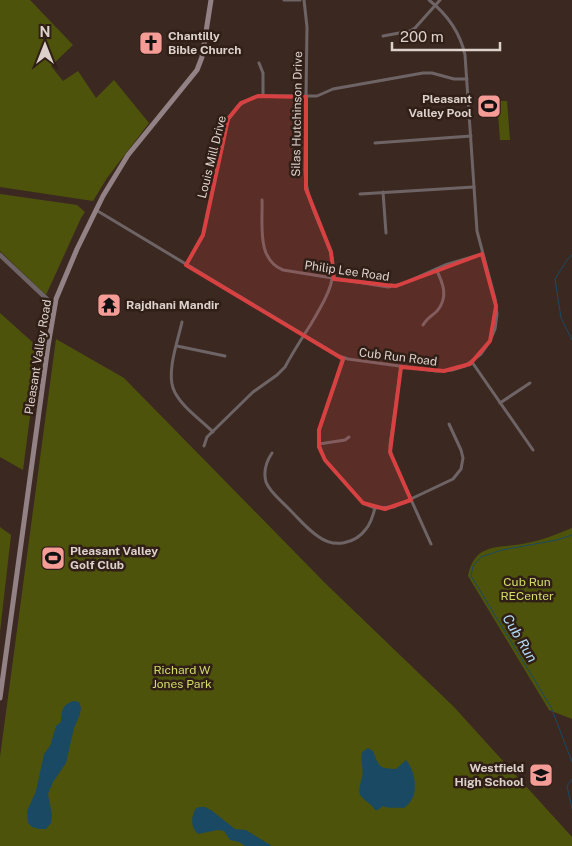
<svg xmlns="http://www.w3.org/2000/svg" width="572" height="846" viewBox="0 0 572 846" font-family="'Public Sans',sans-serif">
	<rect width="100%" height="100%" fill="#3b2921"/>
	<g fill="#4e530b">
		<path d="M0,0H30L73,45L51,66L63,81L78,71L96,98L114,80L149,123L107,178L93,201L0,187Z"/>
		<path d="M497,101H507L510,140H500Z"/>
		<path d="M0,194L77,205L85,212L81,218L46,295L0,251Z"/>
		<path d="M0,313L39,348L23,470L0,457Z"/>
		<path d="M56,339L124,378L325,583L454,707L572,837V846H0V757Z"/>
		<path d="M0,527L11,535L0,632Z"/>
		<path d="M572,528V719L549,710L468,576C475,541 500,549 527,543C543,540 557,534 572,528Z"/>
	</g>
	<g fill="#1a4963">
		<path d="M74,701L79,702L81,708L80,714L74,728L66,763L53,782L48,794L52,815L51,823L46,829H39L32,827L28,823L27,811L36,791L44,754L50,746L56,726L61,722C61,710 63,704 74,701Z"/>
		<path d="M368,748L373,751C380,767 377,768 396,769L406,760C414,769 418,788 412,799C410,803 407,805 404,808C397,807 388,809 383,806L378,810H375C370,802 365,802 361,796C357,791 361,782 362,777C364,768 360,761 362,752Z"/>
		<path d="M200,807H205L211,810L235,829L246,830L272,846H245L239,842L230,840L224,831L218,830L198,834C190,827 191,817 196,808Z"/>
	</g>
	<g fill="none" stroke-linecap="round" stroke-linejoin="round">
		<g stroke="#1a4963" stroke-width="1">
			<path d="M572,255L567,260L555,279L561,318L572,340"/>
			<path d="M572,535L557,540L502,550L481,557L473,566L471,576L551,707L572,762"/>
			<path d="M572,779L567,786L572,809"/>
		</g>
		<g stroke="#6e6466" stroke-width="3">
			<path d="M284,0H300"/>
			<path d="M383,36L410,31L415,28L440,0"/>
			<path d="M259,63L263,73V96"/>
			<path d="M375,143L471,136"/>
			<path d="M383,192L386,233"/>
			<path d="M360,194L474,187"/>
			<path d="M262,200C263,224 256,259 283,270L388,287L402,284L445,265L482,254"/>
			<path d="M96,210L339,356L348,359L436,371L452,370L465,366L481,354L490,341L495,329L497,314L495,299L477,231L465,55C460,32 448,15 429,0"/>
			<path d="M186,265L203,235L228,119L238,106L252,98L258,96H317L333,89L423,73H432L454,79H467"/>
			<path d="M182,322C178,340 167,370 173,388C179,405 200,419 213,432"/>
			<path d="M423,325C427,318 432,316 437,311C449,297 443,283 436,269"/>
			<path d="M177,346L225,356"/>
			<path d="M344,358L319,430V444L325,460L363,503L375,508L394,507L453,479L461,469L463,458L461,450L449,424"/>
			<path d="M472,362L533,450"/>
			<path d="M401,367L390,445L391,455L431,544"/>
			<path d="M500,403L530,383"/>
			<path d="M319,444L345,440L349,437"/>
			<path d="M204,446L207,437L253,392L277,375L285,367C293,352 302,338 311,324C325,300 341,277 329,248C319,221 306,200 305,171L307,27L304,0"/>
			<path d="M272,453C266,462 263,471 266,482C270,493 283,502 291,511C300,520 308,530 319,537C334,548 355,544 366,529C371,523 373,516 375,508"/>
		</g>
		<path stroke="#6e6466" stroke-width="4.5" d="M0,255L50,302L55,304"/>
		<path stroke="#938285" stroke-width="5" d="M0,698L48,346L56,299L77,249L103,196L128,155L197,70L202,57L211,0"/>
	</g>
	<path fill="#d74141" fill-opacity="0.2" stroke="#d74141" stroke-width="4" stroke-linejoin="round" d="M258,96L306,97V189L331,252L334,279L396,286L482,254L496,306L490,341L470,364L444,371L401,367L390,452L411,500L385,509L363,503L325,460L319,447V430L343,359L186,265L203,235L228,119L241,103Z"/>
	<defs>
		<g id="church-square" transform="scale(1.25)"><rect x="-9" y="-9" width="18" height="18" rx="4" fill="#f59c96" stroke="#301f17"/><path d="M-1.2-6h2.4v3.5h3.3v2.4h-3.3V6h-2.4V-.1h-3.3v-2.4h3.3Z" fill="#111"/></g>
		<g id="stadium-square" transform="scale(1.25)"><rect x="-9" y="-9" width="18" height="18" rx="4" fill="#f59c96" stroke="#301f17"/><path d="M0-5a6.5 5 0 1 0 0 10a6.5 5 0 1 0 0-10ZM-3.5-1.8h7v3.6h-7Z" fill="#111"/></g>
		<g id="temple-square" transform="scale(1.25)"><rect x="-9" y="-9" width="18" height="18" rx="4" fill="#f59c96" stroke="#301f17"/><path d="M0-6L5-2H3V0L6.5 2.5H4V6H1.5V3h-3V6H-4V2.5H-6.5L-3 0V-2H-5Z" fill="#111"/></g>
		<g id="school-square" transform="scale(1.25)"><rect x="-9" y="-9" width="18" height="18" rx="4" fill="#f59c96" stroke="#301f17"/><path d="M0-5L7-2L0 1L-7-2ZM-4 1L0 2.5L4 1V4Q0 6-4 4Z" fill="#111"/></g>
	</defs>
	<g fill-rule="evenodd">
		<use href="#church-square" x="151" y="43"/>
		<use href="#stadium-square" x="489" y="106"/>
		<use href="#temple-square" x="109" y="305"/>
		<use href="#stadium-square" x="53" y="558"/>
		<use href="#school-square" x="541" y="775"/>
	</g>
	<g text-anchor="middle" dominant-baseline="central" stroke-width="5" stroke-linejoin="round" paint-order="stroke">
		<g font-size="12" font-weight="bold" fill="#ddd1cc" stroke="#301f17" text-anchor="start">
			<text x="168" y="36">Chantilly<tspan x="168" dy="14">Bible Church</tspan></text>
			<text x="472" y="99" text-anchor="end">Pleasant<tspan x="472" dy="14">Valley Pool</tspan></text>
			<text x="126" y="305">Rajdhani Mandir</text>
			<text x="70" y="551">Pleasant Valley<tspan x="70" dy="14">Golf Club</tspan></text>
			<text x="524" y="768" text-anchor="end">Westfield<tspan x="524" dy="14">High School</tspan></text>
		</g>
		<g font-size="12" fill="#ddd1cc" stroke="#301f17">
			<text transform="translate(297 114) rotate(-89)">Silas Hutchinson Drive</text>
			<text transform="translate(212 157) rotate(-76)">Louis Mill Drive</text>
			<text transform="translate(347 271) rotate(8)">Philip Lee Road</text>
			<text transform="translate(38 357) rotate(-81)">Pleasant Valley Road</text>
			<text transform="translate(398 357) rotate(7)">Cub Run Road</text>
		</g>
		<g font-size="12" fill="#d2dd68" stroke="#301f17">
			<text x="527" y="582">Cub Run<tspan x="527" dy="14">RECenter</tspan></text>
			<text x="182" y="670">Richard W<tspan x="182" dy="14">Jones Park</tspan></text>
		</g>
		<g font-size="14" font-style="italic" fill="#b2dbf5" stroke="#301f17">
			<text transform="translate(520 638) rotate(59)">Cub Run</text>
		</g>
	</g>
	<g transform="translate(45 45)" stroke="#301f17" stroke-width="4" paint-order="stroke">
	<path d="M0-4L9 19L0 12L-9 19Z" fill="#ddd1cc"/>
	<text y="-8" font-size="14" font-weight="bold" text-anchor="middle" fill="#ddd1cc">N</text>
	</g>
	<path d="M392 42v8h108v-8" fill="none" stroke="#ddd1cc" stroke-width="2.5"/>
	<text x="400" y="42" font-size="15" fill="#ddd1cc" stroke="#301f17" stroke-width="4" paint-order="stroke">200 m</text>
</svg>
